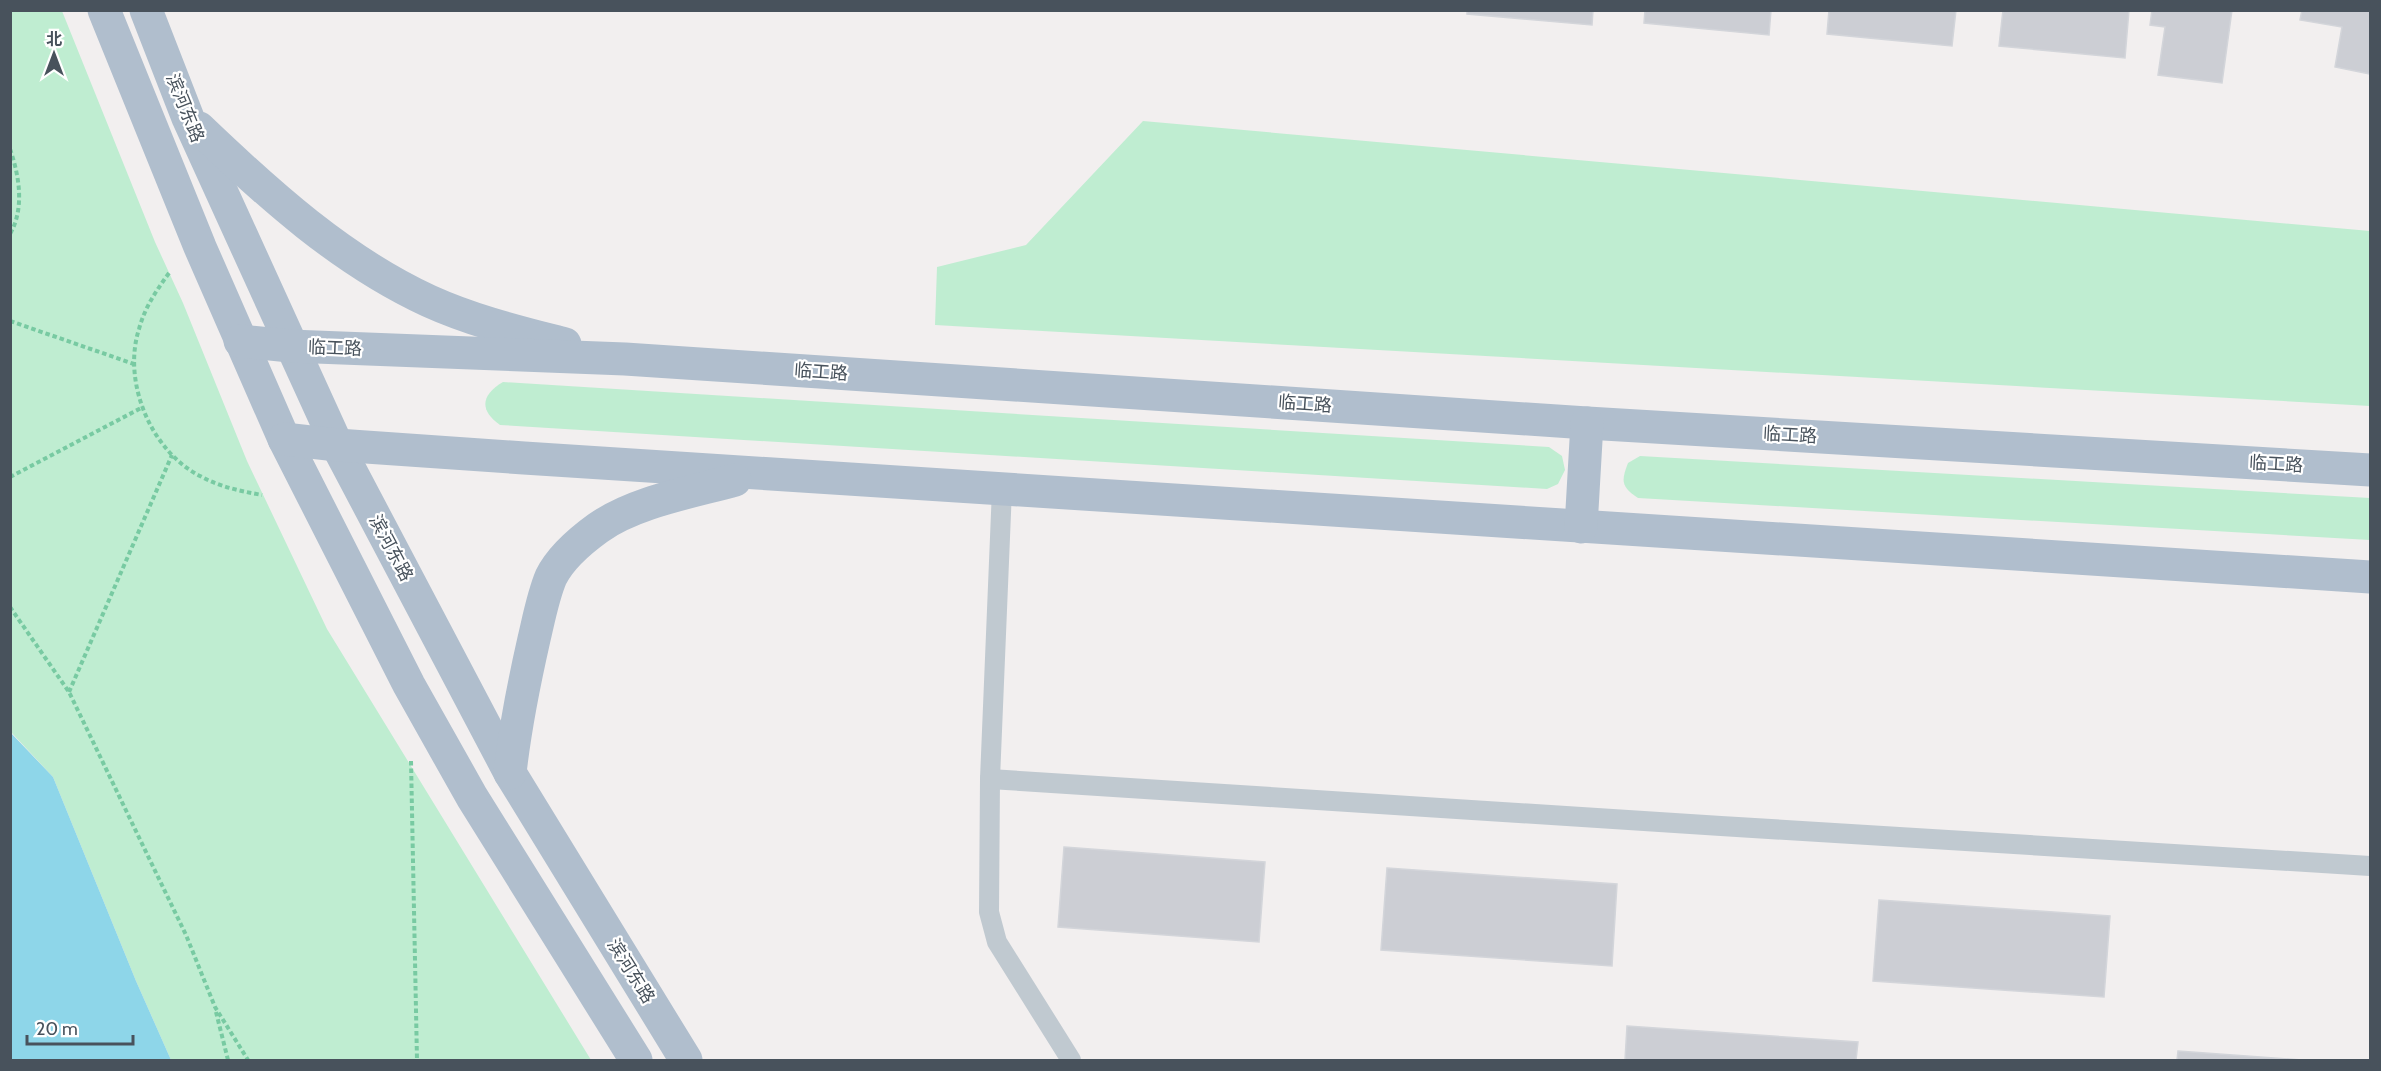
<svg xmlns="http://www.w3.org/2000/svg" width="2381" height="1071" viewBox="0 0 2381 1071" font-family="Cabin,'Noto Sans SC',sans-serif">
	<rect width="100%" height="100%" fill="#f2efef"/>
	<g fill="#bfedd1">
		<path d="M11,11H62L155,242L183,303L247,461L327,629L591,1060H171L136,981L53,777L11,732Z"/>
		<path d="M1143,121L2370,231V406L935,325L937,267L1026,245Z"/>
		<path d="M503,382L1549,447L1562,456L1565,470L1558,484L1547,489L500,425C479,410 481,395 503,382Z"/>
		<path d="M1640,456L2370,498V540L1638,498C1621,487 1621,481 1628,463Z"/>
	</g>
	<path fill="#8ed6e9" d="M10,732L53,777L136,981L171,1060H11Z"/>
	<g fill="#ccced4" stroke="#d3d5da" stroke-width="1.5">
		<path d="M1467,10H1593L1592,25L1467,14Z"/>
		<path d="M1645,10H1771L1769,35L1644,23Z"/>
		<path d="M1829,10H1956L1952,46L1827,34Z"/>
		<path d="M2003,10H2129L2125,58L1999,46Z"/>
		<path d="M2152,10H2232L2222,83L2158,75L2165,27L2150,25Z"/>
		<path d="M2302,10H2370V74L2335,67L2342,27L2300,20Z"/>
		<path d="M1064,847L1265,862L1259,942L1058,927Z"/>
		<path d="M1387,868L1617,884L1612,966L1381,950Z"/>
		<path d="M1879,900L2110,916L2104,997L1873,981Z"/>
		<path d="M1627,1026L1858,1042L1856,1060H1625Z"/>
		<path d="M2178,1051L2302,1060H2177Z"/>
	</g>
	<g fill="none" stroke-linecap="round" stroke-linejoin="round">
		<g stroke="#78caa2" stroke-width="4" stroke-dasharray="4.5 3" stroke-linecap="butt">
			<path d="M10,149C19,175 25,208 10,234"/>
			<path d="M169,273C156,291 145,307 139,329C122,382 151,451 200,476C220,487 240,491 262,495"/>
			<path d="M10,321L134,364"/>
			<path d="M10,477L143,407"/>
			<path d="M10,607L69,692L186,935L215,1007L248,1060"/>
			<path d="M69,692L172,455"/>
			<path d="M411,761L417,1060"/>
			<path d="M216,1012L228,1060"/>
		</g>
		<g stroke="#c0c9d0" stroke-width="20">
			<path d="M1002,489L990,779L989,912L997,942L1071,1060"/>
			<path d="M990,779L1721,826L2370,866"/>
		</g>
		<g stroke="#b0becd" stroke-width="33">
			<path d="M104,10L200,247L284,439L409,685L472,797L636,1060"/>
			<path d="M146,10L188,118L337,445L510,773L686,1060"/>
			<path d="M199,128C268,194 342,261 429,301C473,321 519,332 565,344"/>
			<path d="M240,341L290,346L625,359L1587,423L2370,470"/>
			<path d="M284,439L337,445L524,458L2370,577"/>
			<path d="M1581,527L1587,423"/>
			<path d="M510,773C515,728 524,683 534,639C539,618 543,596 551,577C561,557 580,541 598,528C634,502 692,492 735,480"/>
		</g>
	</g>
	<g text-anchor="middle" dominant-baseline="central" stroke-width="4.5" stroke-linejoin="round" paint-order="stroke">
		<g font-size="18" fill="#48525c" stroke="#fff">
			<text transform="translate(185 108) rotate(68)">滨河东路</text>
			<text transform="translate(335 348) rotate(2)">临工路</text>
			<text transform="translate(821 372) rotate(4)">临工路</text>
			<text transform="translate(1305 404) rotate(4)">临工路</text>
			<text transform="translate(1790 435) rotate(3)">临工路</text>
			<text transform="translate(2276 464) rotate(3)">临工路</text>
			<text transform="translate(391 548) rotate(62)">滨河东路</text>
			<text transform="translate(631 971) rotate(58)">滨河东路</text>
		</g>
	</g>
	<rect width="2381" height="1071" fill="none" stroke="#48525c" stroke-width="24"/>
	<g transform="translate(54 54)" stroke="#ffffff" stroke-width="4.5" paint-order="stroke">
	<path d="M0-4.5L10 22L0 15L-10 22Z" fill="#48525c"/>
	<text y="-9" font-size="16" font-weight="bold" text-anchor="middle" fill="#48525c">北</text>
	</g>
	<path d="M27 1035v9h106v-9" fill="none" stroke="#48525c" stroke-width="3"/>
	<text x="36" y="1035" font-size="18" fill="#48525c" stroke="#ffffff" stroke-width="4.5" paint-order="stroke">20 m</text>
</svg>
